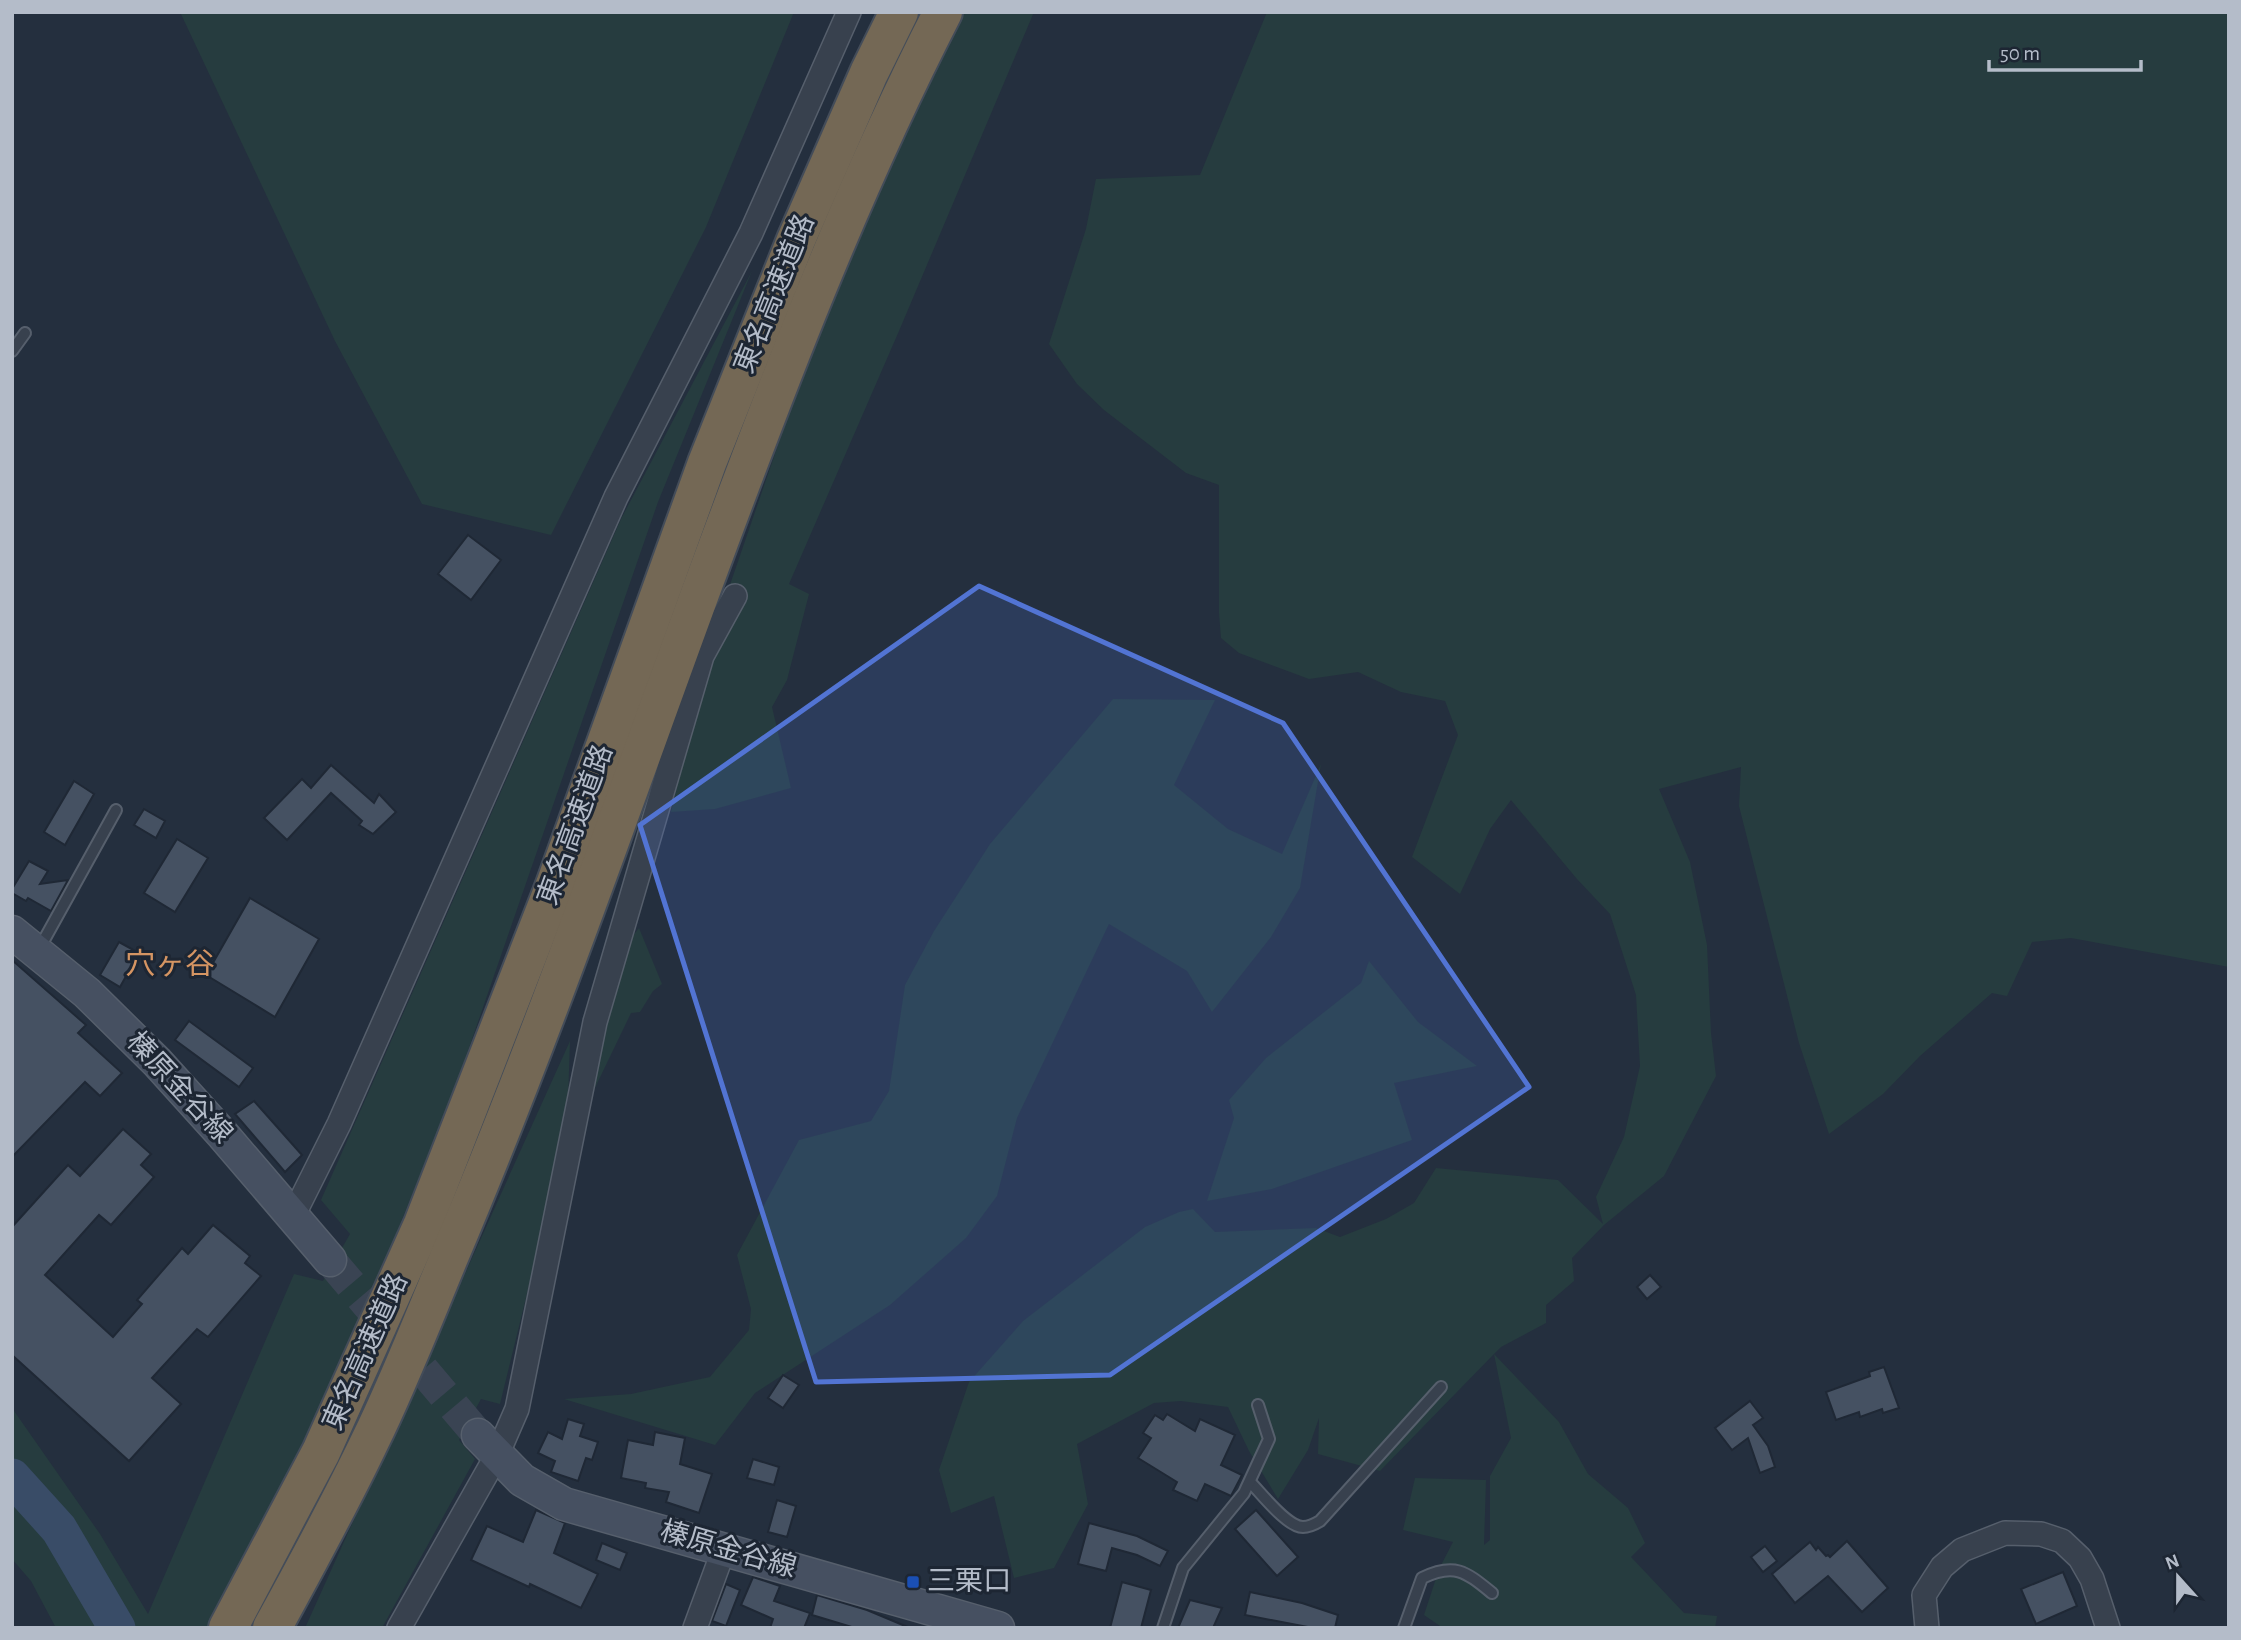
<svg xmlns="http://www.w3.org/2000/svg" width="2241" height="1640" viewBox="0 0 2241 1640" font-family="'Alegreya Sans','Noto Sans JP',sans-serif">
	<rect width="100%" height="100%" fill="#242f3e"/>
	<g fill="#263c3f">
		<path d="M180,12H794L706,227L551,535L422,504L335,341Z"/>
		<path d="M955,12H1034L899,331L789,584L809,594L787,680L772,707L791,788L715,809L671,812L712,637L800,381Z"/>
		<path d="M1267,12H2229V967L2071,938L2032,942L2007,996L1992,993L1920,1056L1883,1094L1829,1134L1799,1043L1739,806L1741,767L1659,789L1690,862L1707,945L1711,1033L1716,1076L1664,1176L1604,1225L1572,1258L1574,1281L1546,1305V1323L1501,1347L1494,1354L1559,1422L1588,1474L1628,1508L1645,1543L1631,1557L1684,1613L1717,1616L1715,1628H1443L1424,1615L1439,1569L1453,1542L1403,1530L1415,1478L1486,1480L1484,1545L1490,1540V1476L1511,1438L1494,1354L1380,1471L1318,1454L1319,1418L1308,1450L1278,1499L1249,1451L1228,1407L1181,1401L1154,1403L1077,1444L1088,1504L1054,1568L1014,1578L994,1496L951,1513L939,1470L969,1382L1023,1321L1145,1227L1179,1212L1193,1209L1215,1232L1316,1228L1340,1237L1386,1219L1414,1203L1436,1168L1558,1180L1603,1224L1596,1197L1624,1137L1640,1066L1636,995L1610,914L1577,879L1511,800L1490,829L1460,894L1412,857L1458,735L1445,701L1401,692L1358,672L1309,679L1239,653L1221,638L1219,613V485L1186,473L1104,410L1077,384L1049,344L1086,229L1096,179L1200,175Z"/>
		<path d="M752,271L658,502L452,1097L328,1401L211,1628H56L31,1581L12,1559V1408L100,1534L148,1614L294,1274L323,1281L350,1234L321,1200L621,519Z"/>
		<path d="M1113,699L1215,700L1174,785L1228,829L1282,854L1321,764L1300,888L1271,937L1212,1012L1187,971L1109,924L1017,1118L997,1196L966,1238L890,1305L755,1393L715,1445L564,1399L631,1394L710,1377L749,1330L751,1309L737,1255L799,1140L871,1121L889,1091L905,985L934,931L990,844Z"/>
		<path d="M639,928L662,984L653,991L640,1012L631,1013L592,1094L600,1030L628,942Z"/>
		<path d="M1369,961L1418,1022L1477,1066L1394,1083L1412,1140L1272,1189L1207,1201L1234,1118L1229,1100L1266,1058L1361,983Z"/>
		<path d="M570,1041L567,1130L500,1404L481,1399L459,1440L475,1459L382,1628H305Z"/>
	</g>
	<g fill="none" stroke-linecap="round" stroke-linejoin="round">
		<path stroke="#394c67" stroke-width="37" d="M12,1477L59,1529L117,1628"/>
	</g>
	<g fill="#455162" stroke="#1f2835" stroke-width="2">
		<path d="M468,535L501,560L471,600L438,574Z"/>
		<path d="M331,765L374,803L379,794L396,812L373,834L359,825L362,821L331,793L287,840L264,818L302,779L311,788Z"/>
		<path d="M74,781L94,794L65,845L44,832Z"/>
		<path d="M144,809L165,821L156,838L134,825Z"/>
		<path d="M177,839L208,858L175,912L144,893Z"/>
		<path d="M29,861L48,871L40,884L68,880L51,911L28,898L26,901L12,893V889Z"/>
		<path d="M250,898L319,939L275,1017L206,975Z"/>
		<path d="M119,942L139,953L120,987L100,975Z"/>
		<path d="M12,960L86,1025L78,1033L122,1073L100,1096L85,1082L12,1157Z"/>
		<path d="M189,1021L253,1068L239,1087L175,1040Z"/>
		<path d="M254,1101L302,1155L285,1172L235,1114Z"/>
		<path d="M123,1129L151,1154L141,1165L154,1177L111,1225L99,1215L45,1275L113,1337L142,1304L137,1300L182,1248L188,1254L213,1225L250,1256L245,1263L261,1276L208,1337L197,1329L152,1378L181,1404L129,1461L12,1355V1227L68,1165L80,1176Z"/>
		<path d="M1650,1275L1661,1287L1647,1299L1637,1287Z"/>
		<path d="M1884,1367L1899,1408L1883,1413L1882,1409L1860,1417L1859,1412L1836,1420L1826,1392L1870,1376L1869,1372Z"/>
		<path d="M783,1375L799,1385L783,1408L768,1398Z"/>
		<path d="M1750,1401L1763,1418L1753,1425L1768,1446L1775,1467L1760,1473L1748,1438L1732,1450L1715,1428Z"/>
		<path d="M1167,1414L1195,1431L1200,1419L1235,1435L1221,1465L1242,1475L1231,1496L1205,1484L1197,1501L1173,1490L1177,1482L1138,1458L1151,1438L1143,1433L1155,1415L1163,1420Z"/>
		<path d="M568,1419L584,1424L580,1436L598,1442L592,1460L586,1458L578,1481L551,1472L555,1461L538,1453L548,1432L562,1439Z"/>
		<path d="M655,1432L685,1438L680,1464L712,1474L699,1513L666,1502L669,1492L645,1488L646,1483L621,1478L628,1440L653,1445Z"/>
		<path d="M753,1459L779,1467L774,1485L747,1478Z"/>
		<path d="M777,1500L796,1506L787,1537L768,1532Z"/>
		<path d="M536,1510L565,1523L554,1553L598,1574L581,1608L530,1584L529,1587L471,1560L487,1526L523,1542Z"/>
		<path d="M1256,1510L1298,1557L1277,1576L1235,1529Z"/>
		<path d="M1089,1523L1137,1536L1168,1551L1160,1566L1137,1555L1112,1548L1106,1571L1078,1564Z"/>
		<path d="M1847,1541L1888,1588L1862,1612L1828,1576L1795,1603L1772,1574L1810,1542L1816,1550L1818,1547L1826,1556L1828,1555L1830,1557Z"/>
		<path d="M602,1543L627,1553L620,1570L596,1560Z"/>
		<path d="M1765,1546L1777,1561L1763,1572L1751,1557Z"/>
		<path d="M2063,1572L2077,1606L2036,1624L2021,1589Z"/>
		<path d="M753,1577L780,1586L774,1601L810,1613L804,1628H770L773,1619L741,1605Z"/>
		<path d="M1122,1582L1151,1590L1141,1628H1110Z"/>
		<path d="M726,1584L740,1590L726,1626L712,1621Z"/>
		<path d="M1250,1592L1302,1603L1338,1615L1335,1628H1313L1245,1615Z"/>
		<path d="M817,1595L867,1610L910,1628H855L812,1615Z"/>
		<path d="M1190,1600L1222,1608L1213,1628H1178Z"/>
	</g>
	<g fill="none" stroke-linecap="round" stroke-linejoin="round">
		<path stroke="#3a4453" stroke-width="32" stroke-dasharray="32 16" stroke-linecap="butt" d="M330,1260L478,1435"/>
		<g stroke="#565f6c" stroke-width="14">
			<g id="service">
				<path d="M12,351L25,333"/>
				<path d="M39,949L116,810"/>
				<path d="M1250,1482C1262,1494 1287,1527 1303,1527C1310,1527 1315,1524 1320,1521L1441,1387"/>
				<path d="M1163,1628L1183,1568L1244,1493L1269,1439L1258,1405"/>
				<path d="M1404,1628L1422,1578C1455,1562 1466,1572 1492,1593"/>
			</g>
		</g>
		<g stroke="#565f6c" stroke-width="26">
			<g id="minor">
				<path d="M293,1216L339,1124L616,497L751,233L849,12"/>
				<path d="M399,1628L497,1455L517,1409L595,1022L702,656L735,596"/>
				<path d="M695,1628L724,1549"/>
				<path d="M1927,1628L1924,1595L1942,1567L1962,1550L2005,1533L2041,1534L2062,1541L2080,1558L2092,1579L2108,1628"/>
			</g>
		</g>
		<g stroke="#565f6c" stroke-width="35">
			<g id="secondary">
				<path d="M12,932L87,993L157,1062L223,1135L330,1260"/>
				<path d="M478,1435L522,1480L564,1504L998,1628"/>
			</g>
		</g>
		<g stroke="#434c59" stroke-width="42">
			<g id="motorway">
				<path d="M228,1628L321,1452L423,1224L555,885L707,463L796,240L869,73L899,12"/>
				<path d="M272,1628C306,1566 340,1504 370,1441C400,1380 424,1317 450,1255C544,1033 622,806 705,580C776,388 849,195 943,12"/>
			</g>
		</g>
		<use href="#service" stroke="#38414e" stroke-width="10"/>
		<use href="#minor" stroke="#38414e" stroke-width="23"/>
		<use href="#secondary" stroke="#465061" stroke-width="32"/>
		<use href="#motorway" stroke="#746855" stroke-width="38"/>
	</g>
	<path fill="#5274d3" fill-opacity="0.2" stroke="#5274d3" stroke-width="5" stroke-linejoin="round" d="M979,586L1283,723L1529,1087L1110,1375L816,1382L640,825Z"/>
	<rect fill="#1a4fb4" stroke="#1d2633" stroke-width="2.5" x="906" y="1575" width="14" height="14" rx="3.5"/>
	<g text-anchor="middle" dominant-baseline="central" stroke-width="6" stroke-linejoin="round" paint-order="stroke">
		<g font-size="28" fill="#b4bcc9" stroke="#1d2633">
			<text transform="translate(775 294) rotate(-68)">東名高速道路</text>
			<text transform="translate(576 825) rotate(-70)">東名高速道路</text>
			<text transform="translate(179 1088) rotate(47)">榛原金谷線</text>
			<text transform="translate(366 1352) rotate(-66)">東名高速道路</text>
			<text transform="translate(728 1550) rotate(16)">榛原金谷線</text>
		</g>
		<g font-size="28" fill="#b4bcc9" stroke="#1d2633" text-anchor="start">
			<text x="927" y="1582">三栗口</text>
		</g>
		<g font-size="30" fill="#d59563" stroke="#1d2633">
			<text x="170" y="965">穴ヶ谷</text>
		</g>
	</g>
	<rect width="2241" height="1640" fill="none" stroke="#b4bcc9" stroke-width="28"/>
	<g transform="translate(2178 1577) rotate(339)" stroke="#1d2633" stroke-width="5" paint-order="stroke">
	<path d="M0-5L12 26L0 18L-12 26Z" fill="#b4bcc9"/>
	<text y="-10" font-size="19" font-weight="bold" text-anchor="middle" fill="#b4bcc9">N</text>
	</g>
	<path d="M1989 60v10h152v-10" fill="none" stroke="#b4bcc9" stroke-width="3.5"/>
	<text x="2000" y="60" font-size="21" fill="#b4bcc9" stroke="#1d2633" stroke-width="5" paint-order="stroke">50 m</text>
</svg>
